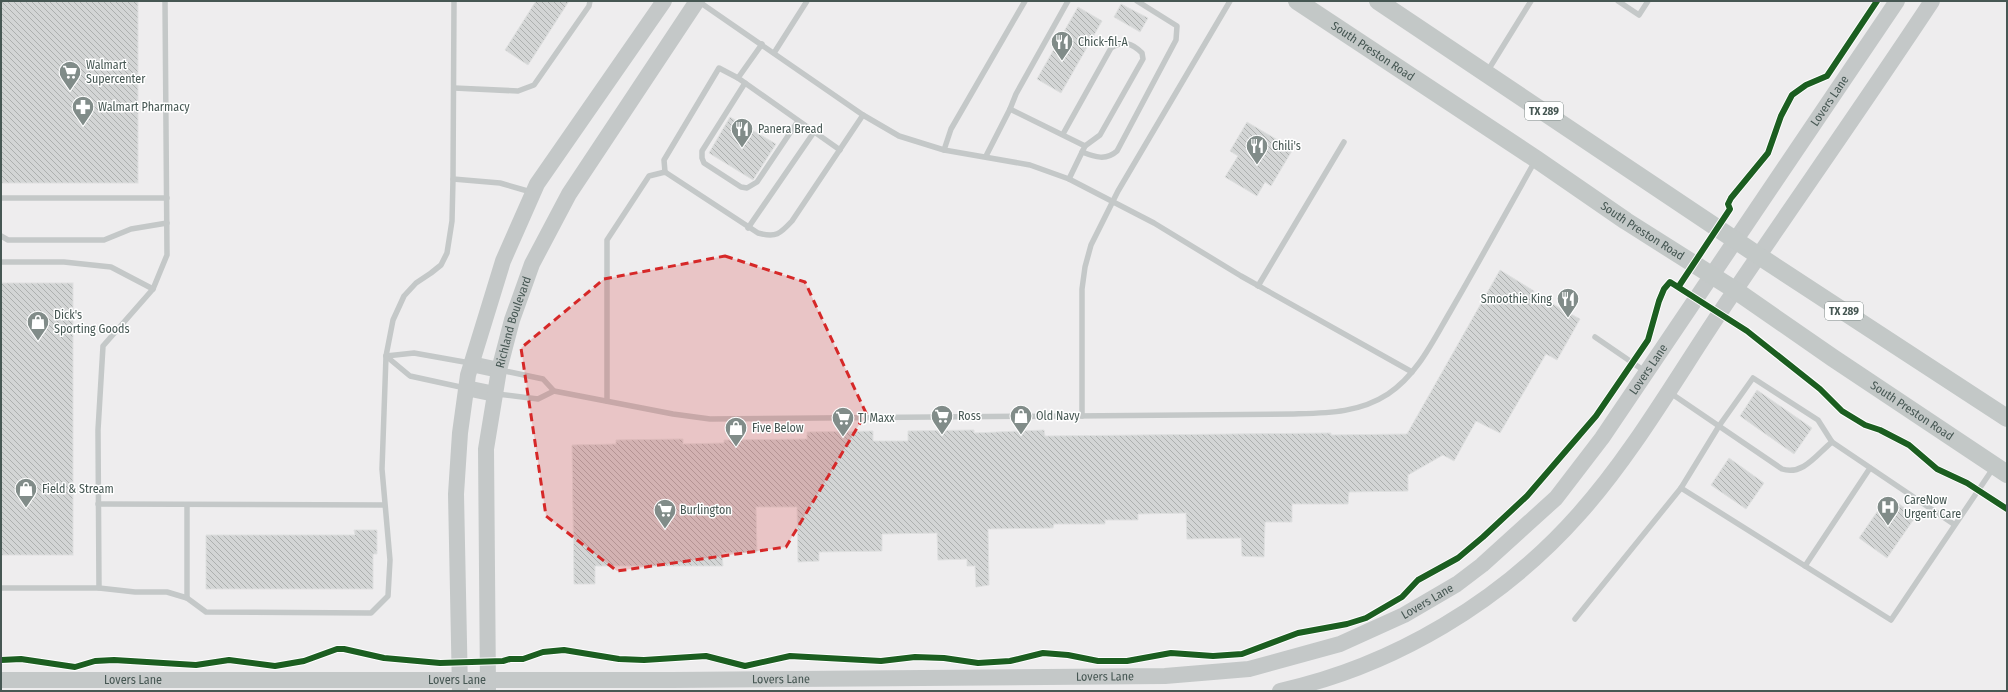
<svg xmlns="http://www.w3.org/2000/svg" width="2008" height="692" viewBox="0 0 2008 692" font-family="'Fira Sans Condensed',sans-serif">
	<defs>
		<pattern id="building-back-hatch" width="6" height="6" patternUnits="userSpaceOnUse"><rect width="6" height="6" fill="#d3d5d5"/><path d="M-1 5l2 2M0 0l6 6M5-1l2 2" fill="none" stroke="#adb0af"/></pattern>
	</defs>
	<rect width="100%" height="100%" fill="#eeedee"/>
	<g fill="url(#building-back-hatch)" stroke="#dfe0e0">
		<rect x="1" y="1" width="137" height="182"/>
		<path d="M536,1H569L528,65L505,50Z"/>
		<path d="M1121,4L1148,18L1140,32L1114,17Z"/>
		<path d="M1078,7L1102,21L1061,93L1037,79Z"/>
		<path d="M730,117L776,144L753,180L709,153Z"/>
		<path d="M1247,122L1293,149L1271,186L1265,182L1257,196L1225,177L1238,156L1230,151Z"/>
		<path d="M1500,270L1534,291L1533,293L1580,319L1557,360L1546,354L1500,433L1476,421L1454,461L1443,455L1408,475V491L1349,492L1348,504H1292V522H1265L1264,557L1242,556L1241,538L1187,539L1186,513L1138,514V520H1105V524H1054L1053,528L988,529L989,585L976,587L975,566H967V559L938,560L937,533L882,534V551L819,552V561L798,562L797,507H756L757,552L722,553L723,566H595V584H574L572,445L616,444V440L683,439V444L724,443V440L807,439V432L873,431V441H908V431L974,430V433L1044,430L1045,436L1331,433V435L1407,434Z"/>
		<rect x="1" y="283" width="72" height="272"/>
		<path d="M1757,390L1812,428L1794,454L1740,416Z"/>
		<path d="M1729,458L1764,483L1746,509L1711,485Z"/>
		<path d="M1888,496L1916,516L1887,558L1859,538Z"/>
		<path d="M354,530H377V554H373V589H206V535H355Z"/>
	</g>
	<g fill="none" stroke-linecap="round" stroke-linejoin="round">
		<g stroke="#c4c8c8" stroke-width="5.5">
			<path d="M698,1L863,115L899,136L944,150L1030,165L1069,179L1154,223L1241,276L1412,372"/>
			<path d="M1618,1L1639,15L1648,1"/>
			<path d="M762,44L738,78L840,150"/>
			<path d="M774,53L807,1"/>
			<path d="M1487,72L1531,1"/>
			<path d="M745,83L702,151V158L704,163L741,187L747,188L757,182L798,121"/>
			<path d="M454,88L518,91L534,85L589,6L590,1"/>
			<path d="M1010,109L1016,94L1068,1"/>
			<path d="M1063,134L1111,48C1123,40 1132,43 1142,53L1143,59L1100,135L1085,146"/>
			<path d="M944,150L951,129L1025,1"/>
			<path d="M1082,152C1095,157 1106,161 1117,151L1176,40L1177,26L1137,1"/>
			<path d="M986,156L1010,109L1085,146L1069,179"/>
			<path d="M665,172L664,160L719,68L738,78"/>
			<path d="M453,179L500,183L531,192"/>
			<path d="M1,198H167"/>
			<path d="M748,228L814,132"/>
			<path d="M1,236L8,240H104L131,229L167,223"/>
			<path d="M1,262H64L111,267L153,289"/>
			<path d="M1258,286L1344,142"/>
			<path d="M1595,337L1646,372"/>
			<path d="M386,356L410,376L465,388"/>
			<path d="M386,356L414,353L470,363"/>
			<path d="M500,370L543,379L554,391L673,414L710,419L1294,414C1327,413 1359,413 1388,394C1417,375 1433,341 1450,312C1479,262 1507,211 1535,161"/>
			<path d="M1669,392L1782,469C1803,476 1817,454 1832,442"/>
			<path d="M497,394L538,399L554,391"/>
			<path d="M607,401V240L649,176L665,172L758,233C776,238 780,234 792,221L863,115"/>
			<path d="M1082,416V289L1085,267L1091,245L1118,191L1230,1"/>
			<path d="M98,504L384,505"/>
			<path d="M187,506V598"/>
			<path d="M1955,525L1832,442L1818,420L1753,378L1719,426L1681,488L1891,620L1994,467"/>
			<path d="M1805,566L1870,468"/>
			<path d="M1,588H99L98,430L103,346L153,289L167,255L165,1"/>
			<path d="M99,588L135,592H167L187,598L206,612L371,613L388,596L390,560L382,469L386,356L393,320L404,296L416,283L431,273L441,265L447,253L452,221L453,179L454,1"/>
			<path d="M1575,619L1681,488"/>
		</g>
		<g stroke="#c4c8c8" stroke-width="16">
			<path d="M471,364L499,370"/>
			<path d="M466,388L495,394"/>
			<path id="s1" d="M1,680H672L1165,676L1249,669L1340,644L1404,615L1457,584L1482,565L1556,498L1602,438L1897,1"/>
			<path id="s2" d="M488,689L486,449L499,370L512,320L532,264L569,194L697,1"/>
			<path d="M460,691L456,494L460,433L468,375L503,261L537,184L664,1"/>
			<path d="M1280,691C1394,666 1502,601 1579,514C1638,448 1685,362 1736,289C1801,193 1868,98 1932,1"/>
		</g>
		<g stroke="#c3c8c7" stroke-width="18">
			<path id="s3" d="M1297,1L1536,159L1626,221L1735,290L1833,358L2007,474"/>
			<path d="M1378,1L1759,256L2007,418"/>
		</g>
		<g stroke="#fff" stroke-width="8">
			<g id="cycleway">
				<path d="M1679,286L1730,209L1728,204L1731,198L1768,153L1781,116L1792,95L1806,85L1827,76L1877,1"/>
				<path d="M1,660L21,659L75,667L95,661L114,660L196,665L229,660L275,666L304,661L337,649H344L384,658L440,663L503,661L510,659H523L543,652L564,650L619,659L644,660L706,656L745,666L790,656L881,661L915,657L944,658L978,663L1010,661L1043,653L1068,655L1098,661H1127L1171,653L1213,656L1242,654L1298,633L1347,624L1366,618L1402,597L1418,580L1458,558L1483,537L1527,496L1596,416L1648,340L1659,301L1664,289L1670,282L1747,331L1820,389L1842,411L1865,425L1880,430L1909,445L1937,469L1967,483L2007,509"/>
			</g>
		</g>
		<use href="#cycleway" stroke="#1b5e20" stroke-width="6"/>
	</g>
	<path fill="#d62828" fill-opacity="0.2" stroke="#d62828" stroke-width="3" stroke-dasharray="8 5" stroke-linejoin="round" d="M725,256L805,282L866,413L786,547L617,571L546,516L521,348L604,279Z"/>
	<defs>
		<g id="restaurant-pin" transform="scale(1.15)"><path d="M0 17L-7.5 6A9.5 9.5 0 1 1 7.5 6Z" fill="#818c89" stroke="#fff"/><path d="M-5-6h1v4h1v-4h1v4h1v-4h1v5L-1.5 .5V6h-2V.5L-5-1ZM5-6V6H3V1.5H1.5Q1.5-4 5-6Z" fill="#fff"/></g>
		<g id="supermarket-pin" transform="scale(1.15)"><path d="M0 17L-7.5 6A9.5 9.5 0 1 1 7.5 6Z" fill="#818c89" stroke="#fff"/><path d="M-6-5.5h2.5l.6 2H6L4.5 2H-2.5L-4.4-4H-6ZM-1.5 3.2a1.3 1.3 0 1 0 .1 0ZM3 3.2a1.3 1.3 0 1 0 .1 0Z" fill="#fff"/></g>
		<g id="pharmacy-pin" transform="scale(1.15)"><path d="M0 17L-7.5 6A9.5 9.5 0 1 1 7.5 6Z" fill="#818c89" stroke="#fff"/><path d="M-2-6h4v4h4v4h-4v4h-4v-4h-4v-4h4Z" fill="#fff"/></g>
		<g id="shop-pin" transform="scale(1.15)"><path d="M0 17L-7.5 6A9.5 9.5 0 1 1 7.5 6Z" fill="#818c89" stroke="#fff"/><path d="M-5-2.5h2.3a2.7 3.5 0 0 1 5.4 0H5L5.5 6h-11ZM-1.5-2.5h3a1.5 2.3 0 0 0-3 0Z" fill="#fff"/></g>
		<g id="hospital-pin" transform="scale(1.15)"><path d="M0 17L-7.5 6A9.5 9.5 0 1 1 7.5 6Z" fill="#818c89" stroke="#fff"/><path d="M-5-5h3v3.5h4V-5h3V5h-3V1.5h-4V5h-3Z" fill="#fff"/></g>
	</defs>
	<g fill-rule="evenodd">
		<use href="#restaurant-pin" x="1062" y="42"/>
		<use href="#supermarket-pin" x="70" y="72"/>
		<use href="#pharmacy-pin" x="83" y="107"/>
		<use href="#restaurant-pin" x="742" y="129"/>
		<use href="#restaurant-pin" x="1257" y="146"/>
		<use href="#restaurant-pin" x="1568" y="299"/>
		<use href="#shop-pin" x="38" y="322"/>
		<use href="#supermarket-pin" x="942" y="416"/>
		<use href="#shop-pin" x="1021" y="416"/>
		<use href="#supermarket-pin" x="843" y="418"/>
		<use href="#shop-pin" x="736" y="428"/>
		<use href="#shop-pin" x="26" y="489"/>
		<use href="#hospital-pin" x="1888" y="507"/>
		<use href="#supermarket-pin" x="665" y="510"/>
	</g>
	<g text-anchor="middle" dominant-baseline="central" stroke-width="3" stroke-linejoin="round" paint-order="stroke">
		<g fill="#fff" stroke="#7e8987" stroke-width="1">
			<rect x="1525" y="102" width="38" height="18" rx="3"/>
			<rect x="1825" y="302" width="38" height="18" rx="3"/>
		</g>
		<g font-size="11" font-weight="bold" fill="#465753">
			<text x="1544" y="111">TX 289</text>
			<text x="1844" y="311">TX 289</text>
		</g>
		<g font-size="12" fill="#465753" stroke="#fff" text-anchor="start">
			<text x="1078" y="42">Chick-fil-A</text>
			<text x="86" y="65">Walmart<tspan x="86" dy="14">Supercenter</tspan></text>
			<text x="98" y="107">Walmart Pharmacy</text>
			<text x="758" y="129">Panera Bread</text>
			<text x="1272" y="146">Chili's</text>
			<text x="1552" y="299" text-anchor="end">Smoothie King</text>
			<text x="54" y="315">Dick's<tspan x="54" dy="14">Sporting Goods</tspan></text>
			<text x="958" y="416">Ross</text>
			<text x="1036" y="416">Old Navy</text>
			<text x="858" y="418">TJ Maxx</text>
			<text x="752" y="428">Five Below</text>
			<text x="42" y="489">Field &amp; Stream</text>
			<text x="1904" y="500">CareNow<tspan x="1904" dy="14">Urgent Care</tspan></text>
			<text x="680" y="510">Burlington</text>
		</g>
		<g font-size="12" fill="#465753" stroke="#fff">
			<text stroke="none"><textPath href="#s3" startOffset="91">South Preston Road</textPath></text>
			<text stroke="none"><textPath href="#s1" startOffset="2088">Lovers Lane</textPath></text>
			<text stroke="none"><textPath href="#s3" startOffset="415">South Preston Road</textPath></text>
			<text stroke="none"><textPath href="#s2" startOffset="370">Richland Boulevard</textPath></text>
			<text stroke="none"><textPath href="#s1" startOffset="1764">Lovers Lane</textPath></text>
			<text stroke="none"><textPath href="#s3" startOffset="739">South Preston Road</textPath></text>
			<text stroke="none"><textPath href="#s1" startOffset="1440">Lovers Lane</textPath></text>
			<text stroke="none"><textPath href="#s1" startOffset="1104">Lovers Lane</textPath></text>
			<text stroke="none"><textPath href="#s1" startOffset="132">Lovers Lane</textPath></text>
			<text stroke="none"><textPath href="#s1" startOffset="780">Lovers Lane</textPath></text>
			<text stroke="none"><textPath href="#s1" startOffset="456">Lovers Lane</textPath></text>
		</g>
	</g>
	<rect width="2008" height="692" fill="none" stroke="#465753" stroke-width="4"/>
</svg>
